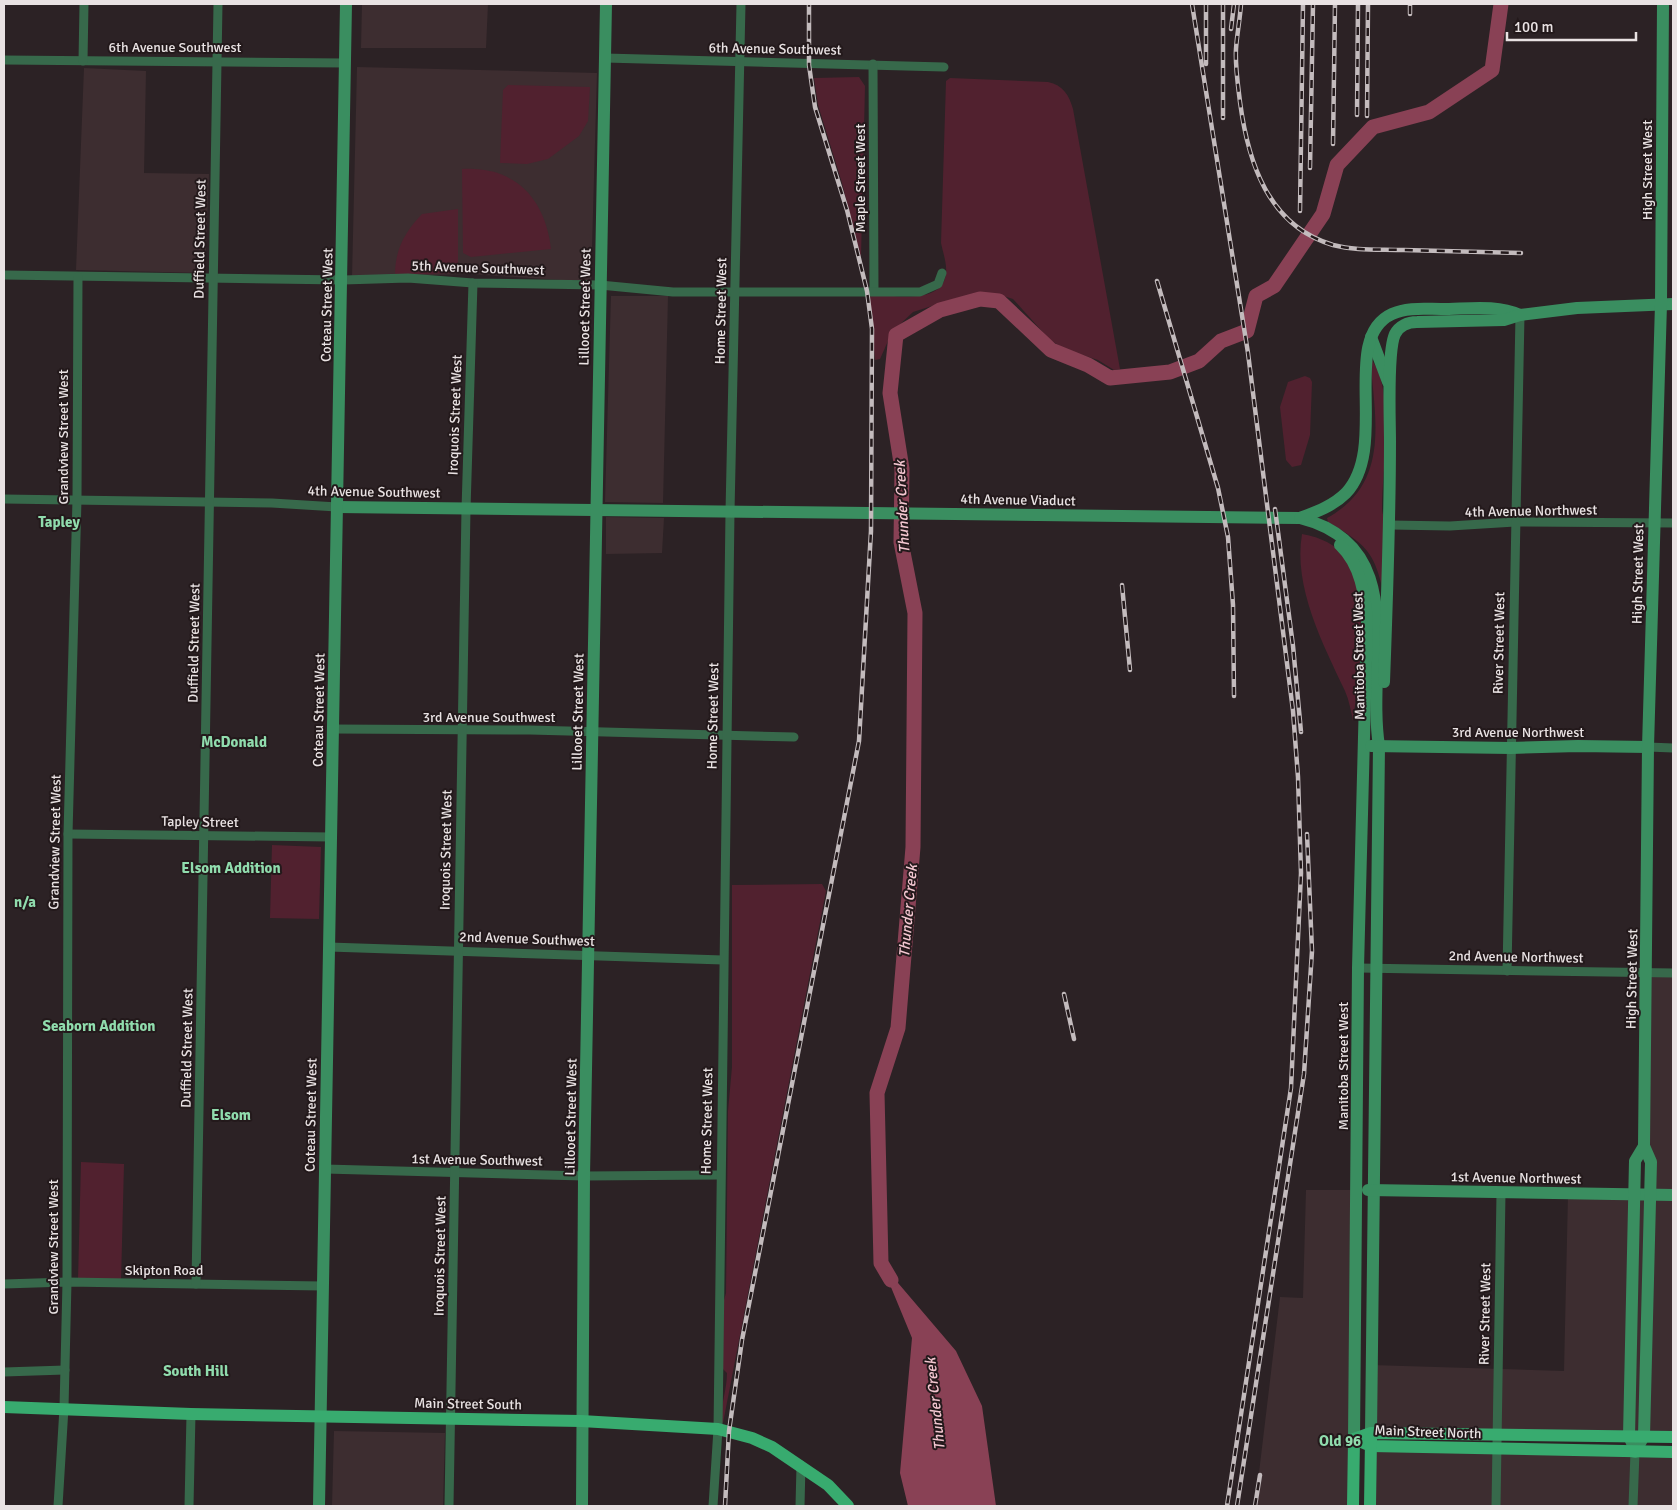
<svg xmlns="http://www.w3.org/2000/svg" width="1677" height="1510" viewBox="0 0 1677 1510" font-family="Signika,sans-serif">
	<rect width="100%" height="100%" fill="#2c2225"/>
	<g fill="#3d2d30">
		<path d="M362,4H488L486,48H361Z"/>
		<path d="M357,67L597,73L591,282L470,274L352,277Z"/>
		<path d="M84,68L146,71L144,173L209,174L205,273L76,270Z"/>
		<path d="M611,296H668L663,503L605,502Z"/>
		<path d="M606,517L664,518L662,553L606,554Z"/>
		<path d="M1647,973H1673V1437L1371,1433V1365L1564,1371L1568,1194L1650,1195L1644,1146Z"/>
		<path d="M1306,1190H1358L1353,1506H1255L1280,1297L1303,1298Z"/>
		<path d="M334,1431L445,1433L443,1506H332Z"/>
		<path d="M1371,1446L1673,1452V1506H1370Z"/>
	</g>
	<g fill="#51212f">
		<path d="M859,77L865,86L861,258L842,183L818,105L814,78Z"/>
		<path d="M950,78L1048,82C1063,85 1069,95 1073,109L1120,369L1114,370L1098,360L1064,349L1049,339L1013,299L994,293L957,298L913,312L892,332L880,359L875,360L869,294C892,295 943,306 946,273C947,263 943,253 941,243L946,81Z"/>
		<path d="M508,85L590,87L588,121L579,136L548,159L527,164L500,163L503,90Z"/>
		<path d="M462,169C515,166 545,198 551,249L471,257L463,253Z"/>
		<path d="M458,209V267L455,273L395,275C395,249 405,232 422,214Z"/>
		<path d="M1370,358C1396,387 1382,469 1382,508C1382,516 1387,523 1387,530C1388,553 1386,577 1385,599C1375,553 1369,546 1328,522L1327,518C1391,483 1375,418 1370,358Z"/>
		<path d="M1305,376L1310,378L1312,382L1310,435L1301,465L1292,467L1286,460L1280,407L1288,382Z"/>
		<path d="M1302,534C1321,537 1342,547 1352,565C1369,599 1359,683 1353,721C1351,711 1349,700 1345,691C1323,644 1293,587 1302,534Z"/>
		<path d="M272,845L321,847L319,919L270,918Z"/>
		<path d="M822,884L826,891L723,1423L721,1420C721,1404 727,1389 727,1373L721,1367L722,1307L726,1293L728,1111L732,1067V885Z"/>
		<path d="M81,1162L124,1164L121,1282L78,1280Z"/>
	</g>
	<path fill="#894155" d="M881,1263L956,1351L982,1406L996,1506H908L900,1473L912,1338Z"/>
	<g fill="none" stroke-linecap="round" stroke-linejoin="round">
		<path stroke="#894155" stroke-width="15" d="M891,1280L881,1263L877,1093L898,1028L913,847L915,613L901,542L902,469L890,393L896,335L940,310L980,299L999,301L1051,350L1088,365L1110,378L1170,372L1199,361L1221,341L1247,331L1256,296L1274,286L1323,214L1337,165L1373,127L1429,112L1492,70L1501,4"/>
		<g stroke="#37694b" stroke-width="9">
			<path d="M605,58L944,67"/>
			<path d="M4,60L345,63"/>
			<path d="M83,61L84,4"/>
			<path d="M873,64L874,291"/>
			<path d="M4,275L343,280L408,278L473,283L600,285L673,292H920L938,284L942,273"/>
			<path d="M4,499L272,503L337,507"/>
			<path d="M1390,525L1450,526L1515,522L1673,523"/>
			<path d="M333,729L530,730L794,737"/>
			<path d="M1648,747L1673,748"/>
			<path d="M68,834L331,837"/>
			<path d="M329,947L723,960"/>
			<path d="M1358,968L1673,973"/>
			<path d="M1507,971L1520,315"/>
			<path d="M325,1169L584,1176L720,1175"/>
			<path d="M4,1284L67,1282L323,1286"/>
			<path d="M196,1284L218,4"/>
			<path d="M4,1372L65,1370"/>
			<path d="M58,1506L64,1408L67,1282L68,834L77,499L78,277"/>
			<path d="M189,1506L191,1414"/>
			<path d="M449,1506L466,509L473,283"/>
			<path d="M713,1506L718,1429L730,512L741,4"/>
			<path d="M800,1506L801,1465"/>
			<path d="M1496,1506L1501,1193"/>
			<path d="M1633,1506L1635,1452"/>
		</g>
		<g stroke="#3a8e60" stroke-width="12">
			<path d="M1371,337L1388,382"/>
			<path d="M337,507L1300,518C1411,546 1366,662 1379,746L1371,1433"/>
			<path d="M1300,518C1316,512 1333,506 1346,493C1390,446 1339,338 1392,314C1407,307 1425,309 1441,309C1467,309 1496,304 1520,315"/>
			<path d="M1340,545C1361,565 1365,595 1367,622L1358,968L1354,1439"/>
			<path d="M1384,682C1387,601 1390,521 1390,441C1390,419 1387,351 1395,334C1399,326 1408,322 1417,322L1504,320L1520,315L1577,308L1673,304"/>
			<path d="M1371,746L1511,748L1578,746L1648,747"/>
			<path d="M1368,1190L1673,1195"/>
			<path d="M1633,1445L1629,1436L1635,1161L1644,1146"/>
			<path d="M1635,1452L1644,1436L1651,1162L1644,1146L1648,747L1661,304L1663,4"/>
			<path d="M319,1506L346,4"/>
			<path d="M582,1506L584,1176L606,4"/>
		</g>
		<g stroke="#38ab6f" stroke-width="12">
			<path d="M4,1407L191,1414L581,1421L718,1429L752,1438L772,1447L828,1485L848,1506"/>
			<path d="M1354,1439L1371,1446L1673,1452"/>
			<path d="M1354,1439L1371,1433L1673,1437"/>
			<path d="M1353,1506L1354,1439"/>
			<path d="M1370,1506L1371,1439"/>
		</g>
		<g stroke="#c3bbbd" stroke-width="4.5">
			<g id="rail">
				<path d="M1192,4L1248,353L1293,711L1298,777L1301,873L1291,1088L1227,1506"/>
				<path d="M1206,4V64"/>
				<path d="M1223,4V118"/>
				<path d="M1241,4C1240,19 1237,34 1236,49C1235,66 1238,85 1240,102C1248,162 1268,226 1333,245C1356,251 1380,249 1404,250C1443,251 1482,252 1521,253"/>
				<path d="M1410,14V4"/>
				<path d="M1231,29L1234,4"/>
				<path d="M1357,115L1358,4"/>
				<path d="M1367,116L1368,4"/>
				<path d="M1333,144L1335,4"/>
				<path d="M1310,168L1313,4"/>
				<path d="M1300,211L1303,4"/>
				<path d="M1157,281L1218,488L1228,537L1233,605L1234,696"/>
				<path d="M1275,509L1293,646L1301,732"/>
				<path d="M1122,585L1130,670"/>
				<path d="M1064,994L1074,1039"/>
				<path d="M725,1506L729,1431L742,1340L859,741L871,531L872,329L867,291L847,210L815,107L809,65V4"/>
				<path d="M1237,1506L1304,1074L1312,951L1307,834"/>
				<path d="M1255,1506L1260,1475"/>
			</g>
		</g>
		<use href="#rail" stroke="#23191b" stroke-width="2.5" stroke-dasharray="8" stroke-linecap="butt"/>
	</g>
	<g text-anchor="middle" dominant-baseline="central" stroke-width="4" stroke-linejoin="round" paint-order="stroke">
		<g font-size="14" fill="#e9e2e3" stroke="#23191b">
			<text x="175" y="47">6th Avenue Southwest</text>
			<text transform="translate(775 49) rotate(1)">6th Avenue Southwest</text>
			<text transform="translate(1647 170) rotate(-90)">High Street West</text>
			<text transform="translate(860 178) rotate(-90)">Maple Street West</text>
			<text transform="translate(200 239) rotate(-89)">Duffield Street West</text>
			<text transform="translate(478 268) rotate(2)">5th Avenue Southwest</text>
			<text transform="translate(327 305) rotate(-89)">Coteau Street West</text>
			<text transform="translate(585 307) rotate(-89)">Lillooet Street West</text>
			<text transform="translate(721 311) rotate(-89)">Home Street West</text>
			<text transform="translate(455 415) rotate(-88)">Iroquois Street West</text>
			<text transform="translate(63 437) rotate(-90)">Grandview Street West</text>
			<text transform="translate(374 492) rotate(1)">4th Avenue Southwest</text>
			<text transform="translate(1018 500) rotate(1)">4th Avenue Viaduct</text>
			<text transform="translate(1531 511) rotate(-1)">4th Avenue Northwest</text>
			<text transform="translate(1638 574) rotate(-89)">High Street West</text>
			<text transform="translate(194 643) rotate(-89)">Duffield Street West</text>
			<text transform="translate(1499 643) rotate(-89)">River Street West</text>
			<text transform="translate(1359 656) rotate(-91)">Manitoba Street West</text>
			<text transform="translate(319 710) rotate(-89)">Coteau Street West</text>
			<text transform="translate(578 712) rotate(-89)">Lillooet Street West</text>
			<text transform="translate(713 716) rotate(-89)">Home Street West</text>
			<text x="489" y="717">3rd Avenue Southwest</text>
			<text x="1518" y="732">3rd Avenue Northwest</text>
			<text transform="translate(200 822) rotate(1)">Tapley Street</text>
			<text transform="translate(55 842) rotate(-89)">Grandview Street West</text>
			<text transform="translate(446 850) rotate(-89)">Iroquois Street West</text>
			<text transform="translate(527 939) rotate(2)">2nd Avenue Southwest</text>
			<text transform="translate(1516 957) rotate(1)">2nd Avenue Northwest</text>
			<text transform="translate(1632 979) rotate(-89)">High Street West</text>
			<text transform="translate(187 1048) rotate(-89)">Duffield Street West</text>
			<text transform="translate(1343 1066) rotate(-90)">Manitoba Street West</text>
			<text transform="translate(311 1115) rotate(-89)">Coteau Street West</text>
			<text transform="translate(571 1117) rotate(-89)">Lillooet Street West</text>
			<text transform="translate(707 1121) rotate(-89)">Home Street West</text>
			<text transform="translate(477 1160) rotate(1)">1st Avenue Southwest</text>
			<text transform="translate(1516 1178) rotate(1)">1st Avenue Northwest</text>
			<text transform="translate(53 1247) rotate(-90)">Grandview Street West</text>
			<text transform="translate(440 1256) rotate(-89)">Iroquois Street West</text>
			<text x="164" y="1270">Skipton Road</text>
			<text transform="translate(1485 1314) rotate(-89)">River Street West</text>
			<text transform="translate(468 1404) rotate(1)">Main Street South</text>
			<text transform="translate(1428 1432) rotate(2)">Main Street North</text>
		</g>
		<g font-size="15" font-style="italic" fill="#f4c7d1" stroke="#23191b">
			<text transform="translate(902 507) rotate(-93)">Thunder Creek</text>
			<text transform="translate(908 911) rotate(-85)">Thunder Creek</text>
			<text transform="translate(935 1404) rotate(-96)">Thunder Creek</text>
		</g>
		<g font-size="15" font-weight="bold" fill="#90dcad" stroke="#23191b">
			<text x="59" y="522">Tapley</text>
			<text x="234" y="742">McDonald</text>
			<text x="231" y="868">Elsom Addition</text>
			<text x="25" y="902">n/a</text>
			<text x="99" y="1026">Seaborn Addition</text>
			<text x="231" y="1115">Elsom</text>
			<text x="196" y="1371">South Hill</text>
			<text x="1340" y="1441">Old 96</text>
		</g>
	</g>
	<rect width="1677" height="1510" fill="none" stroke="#e9e2e3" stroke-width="10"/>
	<path d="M1507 32v8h129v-8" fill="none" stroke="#e9e2e3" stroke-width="2.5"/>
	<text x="1514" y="32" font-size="15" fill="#e9e2e3" stroke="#23191b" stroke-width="4" paint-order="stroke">100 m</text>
</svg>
